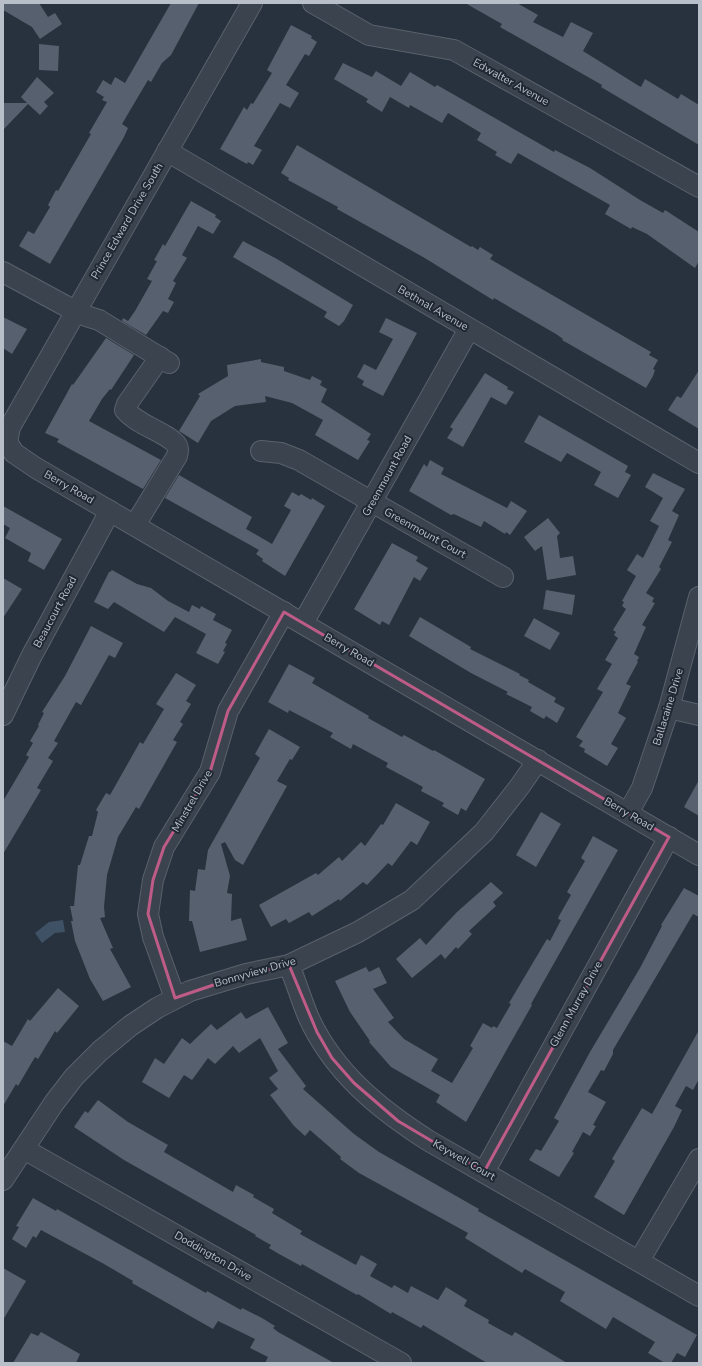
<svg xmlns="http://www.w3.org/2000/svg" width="702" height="1366" viewBox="0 0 702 1366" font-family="'Nunito Sans',sans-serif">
	<rect width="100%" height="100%" fill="#28323e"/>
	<path fill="#3f5165" d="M63,920L65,932L55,933L42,943L35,933L49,922Z"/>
	<g fill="#56606e">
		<path d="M3,3H39L48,17L55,13L62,24L40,39L32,27L3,10Z"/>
		<path d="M171,3H199L171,55L162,63L151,82L148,80L122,124L128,128L124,137L50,264L19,246L28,231L34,234L50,207L48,205L56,190L58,191L91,134L89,133L107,102L102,100L104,97L96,92L103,80L111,85L115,77L125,83Z"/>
		<path d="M465,3H517L538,15L533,22L563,37L571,22L593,33L583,51L639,86L641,87L645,79L678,99L681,94L699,105V145L601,87L602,85L500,27L502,24Z"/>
		<path d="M291,25L312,36L311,38L317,42L309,56L305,54L286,85L299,93L290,108L280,103L254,146L262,150L253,165L248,162L247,164L220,149L244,107L247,110L251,103L253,104L272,73L267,70Z"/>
		<path d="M39,44L59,46L58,71L39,70Z"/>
		<path d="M343,63L372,77L376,71L401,86L410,72L435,87L437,85L554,152L555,150L590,168L640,200L663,213L665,210L699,232V261L695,268L647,234L632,227L631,229L605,214L610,205L518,153L511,164L495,155L497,152L477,140L481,133L448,113L442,123L410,105L409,108L390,97L382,112L366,102L368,99L334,79Z"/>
		<path d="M37,77L54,93L44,102L48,106L40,115L28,104L3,130V103H27L21,97Z"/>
		<path d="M297,145L471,247L472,246L478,250L480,247L493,255L490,259L651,352L649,355L658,360L653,369L655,370L653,376L646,388L562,340L563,339L556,334L494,298L493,300L423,257L337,209L338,207L288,180L289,178L281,173Z"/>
		<path d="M191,201L216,215L215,217L221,221L213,234L198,226L182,255L187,258L173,281L176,283L168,299L174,302L168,313L163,311L146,335L122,321L123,318L128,321L135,311L152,281L147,279L157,261L154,260L163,244L165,246Z"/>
		<path d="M243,241L277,259L353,305L344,321L339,326L324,317L327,312L233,257Z"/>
		<path d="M3,317L27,329L12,354L3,348Z"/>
		<path d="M386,318L417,333L383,396L362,385L364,381L357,377L364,364L376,370L393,339L379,332Z"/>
		<path d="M106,338L134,355L111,390L110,389L102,399L89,421L161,460L143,489L57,442L59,439L45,433L72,384L73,385Z"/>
		<path d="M261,359V362L284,367V371L310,380L312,376L322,381L320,385L327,389L321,402L371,434L367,440L370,441L358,460L315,435L323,420L292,403L265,396L266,402L235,406L211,421L198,443L179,431L200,396L198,394L228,376L227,365Z"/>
		<path d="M699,370V429L668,410L677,396L681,398Z"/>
		<path d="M485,373L508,387L507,389L514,392L506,405L491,397L463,447L447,438L453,429L450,427Z"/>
		<path d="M539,415L628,466L625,472L631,475L618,498L594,485L601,472L567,453L561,462L524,442Z"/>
		<path d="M430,460L444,468L441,474L507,508L511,501L527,511L510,535L506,532L505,534L484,521L481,527L454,514L451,515L409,491L424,464L427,467Z"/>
		<path d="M653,473L685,489L672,511L679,515L668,540L672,542L659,567L661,569L646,593L654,598L652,602L655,603L642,625L646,627L634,654L639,657L637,661L638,662L626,684L631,686L618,713L626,718L611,744L618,748L607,766L584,752L585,749L579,746L583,741L576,737L603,692L597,689L612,664L605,660L618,638L614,635L616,632L613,630L626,609L622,606L624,602L622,601L636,576L627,570L637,554L643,558L659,526L650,521L663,498L645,487Z"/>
		<path d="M179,475L252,517L246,529L272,544L291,510L284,506L292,492L299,496L301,494L311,500L312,498L325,506L285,576L262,561L263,559L256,554L259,550L165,498Z"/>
		<path d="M3,506L62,539L44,570L28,561L31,553L5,538L10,528L3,524Z"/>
		<path d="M548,518L560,533L557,536L560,558L573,556L576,575L547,580L542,546L535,551L524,537Z"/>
		<path d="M392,543L418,557L416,561L428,568L420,581L414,577L389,625L382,621L380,625L354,609Z"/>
		<path d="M112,570L137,584L151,588L168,601L189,612L192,605L200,609L201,606L216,614L213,620L232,630L225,643L227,644L223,651L225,652L218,664L196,653L206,634L175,617L164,632L114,602L108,609L94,602L109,572H110Z"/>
		<path d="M3,578L22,589L3,618Z"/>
		<path d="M546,590L575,595L572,615L543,609Z"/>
		<path d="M420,617L471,647L470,649L520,674L519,675L529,680L528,682L556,698L554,702L565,708L557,723L546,716L544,719L530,711L532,707L506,694L508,692L471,673L409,636Z"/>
		<path d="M534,618L560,633L550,650L524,636Z"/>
		<path d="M91,626L123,643L115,658L109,655L81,705L76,702L54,741L58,743L48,758L53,761L37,788L41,790L3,854V801L29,757L26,755L33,743L30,741L39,726L38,725L44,713L42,712L65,676Z"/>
		<path d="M289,664L315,678L312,683L369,716L368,718L402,737L404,735L433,751L434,750L485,779L466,811L461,808L458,815L442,806L444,803L421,791L423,787L386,767L388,763L353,744L351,749L330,737L333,733L289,710L288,713L268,702Z"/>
		<path d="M176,673L196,685L186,701L191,704L180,722L183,724L173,740L177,742L139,809L136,807L118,837L107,875L104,907L105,917L100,918L113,948L110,949L131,987L103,1001L90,979L75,941L71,921H73L70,906H74L78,865H80L89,836H92L98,812L96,810L106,793L110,795L140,742L143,744L164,709L156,704Z"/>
		<path d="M269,729L300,747L292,760L290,759L277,781L287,786L243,865L235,860L225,842L221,844L230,876L227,893L232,894L231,921L241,918L247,940L200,952L192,921H189L190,890L195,891L198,869L205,870L208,850L260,758L255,754Z"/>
		<path d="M699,780V816L684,807Z"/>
		<path d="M396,803L430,822L417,845L411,841L392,866L388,863L367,885L363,882L340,901L339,899L312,916L309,912L289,923L286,919L271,927L259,905L316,873L318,875L339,857L342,861L361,842L365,846L381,824L383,825Z"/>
		<path d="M541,812L561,824L536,867L516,855Z"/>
		<path d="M593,836L618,850L531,1004L532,1005L466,1122L436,1102L440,1095L391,1067L369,1042L370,1041L350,1012L335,981L366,967L369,972L379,967L387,983L373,989L394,1018L388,1022L404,1039L438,1059L431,1071L452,1083L473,1048L470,1046L483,1023L492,1028L493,1026L497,1028L511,1004L509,1003L547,939L550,941L561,920L558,919L559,916L571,895L567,892L585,861L581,858Z"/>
		<path d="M491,882L503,893L493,902L496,906L469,931L472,934L458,949L456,947L445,959L441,954L412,978L396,959L420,938L426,945L457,912Z"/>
		<path d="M684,888L699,896V917L693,914L613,1050V1054L604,1071L601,1070L588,1092L606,1102L593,1125L596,1126L590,1136L583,1132L572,1152L574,1153L559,1177L529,1160L536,1149L541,1151L559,1121L554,1118L590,1052L640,968L662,926L661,925Z"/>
		<path d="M58,988L79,1006L57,1033L55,1031L38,1059L35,1057L18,1086L16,1084L3,1106V1041L12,1046L28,1019L30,1021Z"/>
		<path d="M268,1007L288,1043L278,1049L306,1086L303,1089L354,1134L379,1152L479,1209L478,1211L697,1335L685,1357L677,1353L671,1363H665L648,1353L655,1342L613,1317L606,1329L560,1301L565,1292L525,1269L522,1273L465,1238L468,1233L359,1173L340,1159L341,1157L310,1130L305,1136L294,1126L270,1095L278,1089L269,1078L278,1071L260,1038L239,1053L233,1046L215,1064L208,1058L192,1080L184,1075L169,1098L142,1082L155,1058L164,1064L182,1038L190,1044L211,1024L217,1030L241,1012L246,1019Z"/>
		<path d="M699,1030V1079L693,1090L686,1086L675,1106L682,1110L674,1127L624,1215L594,1197L615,1161L612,1159L642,1108L652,1114Z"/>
		<path d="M98,1100L128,1122L168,1145L164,1152L233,1192L236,1185L254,1195L253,1197L274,1209L272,1213L302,1231L300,1234L356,1265L361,1255L377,1264L370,1276L392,1288L394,1285L408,1293L411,1286L438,1300L446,1287L467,1300L464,1306L489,1320L488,1323L512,1336L515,1332L567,1363H487L423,1325L421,1328L392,1312L391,1314L358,1294L357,1295L302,1264L301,1266L279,1254L269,1248L271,1245L255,1236L256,1235L124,1160L74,1127L85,1111L88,1113Z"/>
		<path d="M33,1198L56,1211L57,1209L206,1293L207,1291L241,1310L242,1308L262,1318L275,1326L273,1328L278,1332L334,1363H265L268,1357L250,1348L255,1339L218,1321L213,1329L132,1283L133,1281L104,1264L41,1230L36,1238L33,1236L26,1248L12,1239L19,1227L16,1226Z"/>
		<path d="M3,1268L26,1281L3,1320Z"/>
		<path d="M41,1332L80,1354L76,1363H13L31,1333L38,1336Z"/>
	</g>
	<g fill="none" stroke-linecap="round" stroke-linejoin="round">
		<g stroke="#59626c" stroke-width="22">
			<g id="minor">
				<path d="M313,3L369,35L454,50L699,187"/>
				<path d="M167,151L699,463"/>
				<path d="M3,272L75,311L86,316L99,320L169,363"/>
				<path d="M3,441L7,442L14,453L36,468L699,855"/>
				<path d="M7,442L10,427L252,3"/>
				<path d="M261,451L281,453L299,460L503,577"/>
				<path d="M135,525L177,456C178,452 179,448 176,444C166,432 139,426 125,410L127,404L160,357"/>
				<path d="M303,623L469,329"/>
				<path d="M669,708L699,715"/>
				<path d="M3,715L31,657L110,511"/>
				<path d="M628,813L642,788L669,708L699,597"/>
				<path d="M289,965C296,982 301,999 308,1016C333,1072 379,1109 429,1141L699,1296"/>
				<path d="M175,998L153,937L148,914L153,880L164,847L210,772L228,711L284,612"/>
				<path d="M24,1149L401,1363"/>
				<path d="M484,1172L669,837"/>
				<path d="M3,1180L54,1103L74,1077L100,1051L130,1026L157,1008L190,991L246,974L289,965L358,932L412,900L484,832L520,786L538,760"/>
				<path d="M639,1261L699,1159"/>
			</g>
		</g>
		<use href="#minor" stroke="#3b444e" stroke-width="20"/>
	</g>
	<path fill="none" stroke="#be5b87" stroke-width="3" stroke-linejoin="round" d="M284,612L669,837L484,1172L398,1121L354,1083L332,1058L317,1032L289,965L246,974L175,998L148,914L153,880L164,847L210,772L228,711Z"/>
	<g text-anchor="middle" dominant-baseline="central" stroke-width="4" stroke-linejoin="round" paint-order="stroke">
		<g font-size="11" fill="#b8bfc9" stroke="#202933">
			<text transform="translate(511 82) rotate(29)">Edwalter Avenue</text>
			<text transform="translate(127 221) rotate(-60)">Prince Edward Drive South</text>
			<text transform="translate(433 308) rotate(30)">Bethnal Avenue</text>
			<text transform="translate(387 476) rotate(-61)">Greenmount Road</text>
			<text transform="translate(69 487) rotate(30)">Berry Road</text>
			<text transform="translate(425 533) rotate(29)">Greenmount Court</text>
			<text transform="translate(55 612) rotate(-62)">Beaucourt Road</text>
			<text transform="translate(349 650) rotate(30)">Berry Road</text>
			<text transform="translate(668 707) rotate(-73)">Ballacaine Drive</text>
			<text transform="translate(192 801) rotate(-60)">Minstrel Drive</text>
			<text transform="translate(629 814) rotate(30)">Berry Road</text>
			<text transform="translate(255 972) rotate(-16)">Bonnyview Drive</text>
			<text transform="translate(576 1004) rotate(-61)">Glenn Murray Drive</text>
			<text transform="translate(464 1160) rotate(30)">Keywell Court</text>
			<text transform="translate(213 1256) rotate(30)">Doddington Drive</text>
		</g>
	</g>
	<rect width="702" height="1366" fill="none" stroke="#b8bfc9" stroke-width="8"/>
</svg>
